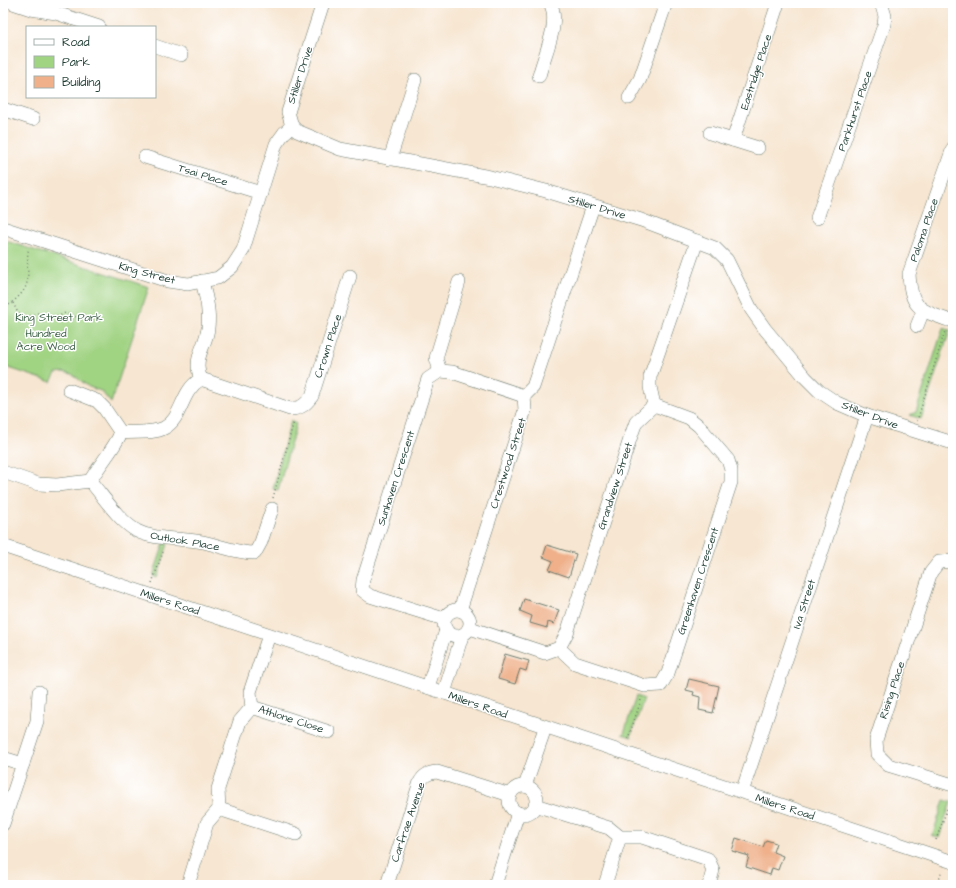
<svg xmlns="http://www.w3.org/2000/svg" width="956" height="888" viewBox="0 0 956 888" font-family="'Architects Daughter',sans-serif">
	<rect width="100%" height="100%" fill="#fff"/>
	<filter id="ink" filterUnits="userSpaceOnUse"><feTurbulence type="fractalNoise" baseFrequency=".025" numOctaves="2"/><feDisplacementMap in="SourceGraphic" scale="8" xChannelSelector="R" yChannelSelector="G"/><feConvolveMatrix kernelMatrix="1 2 1 2 8 2 1 2 1" color-interpolation-filters="sRGB"/></filter>
	<filter id="wash" filterUnits="userSpaceOnUse"><feTurbulence type="fractalNoise" baseFrequency=".012" numOctaves="4" result="noise"/><feDisplacementMap in="SourceGraphic" scale="16" xChannelSelector="R" yChannelSelector="G"/><feGaussianBlur stdDeviation="0.9" result="paint"/><feColorMatrix in="noise" values="0 0 0 0 0 0 0 0 0 0 0 0 0 0 0 0 0 1.4 0 .05"/><feComposite in="paint" operator="in"/></filter>
	<g filter="url(#wash)">
		<rect width="100%" height="100%" fill="#f7e6d1"/>
		<g fill="#a0d382" stroke="#60885b">
			<path d="M3,240L149,287L111,403L101,391L89,387L72,374L63,372L56,373L51,382L3,366Z"/>
			<path d="M943,328L950,330L921,419L910,415L916,412Z"/>
			<path d="M291,420L296,424L278,490L273,489Z"/>
			<path d="M164,543L168,544L157,578L153,576Z"/>
			<path d="M636,696L644,699L631,735L632,737L622,734L624,733Z"/>
			<path d="M944,800L951,802L939,838L931,835L933,834Z"/>
		</g>
		<g id="blocks">
			<g fill="#efb08a">
				<path d="M547,545L576,554L569,577L549,570L553,561L543,557Z"/>
				<path d="M524,599L559,610L554,624L548,622L547,628L530,623L532,616L520,611Z"/>
				<path d="M505,654L529,661L526,671L520,669L515,684L498,679Z"/>
				<path d="M689,679L719,686L713,713L699,710L700,697L693,695L694,692L686,690Z"/>
				<path d="M736,838L763,847L766,840L776,843L773,852L783,856L778,870L772,868L770,875L746,867L749,856L732,851Z"/>
			</g>
		</g>
	</g>
	<g filter="url(#ink)">
		<use href="#blocks" fill-opacity="0" stroke="#6b786b" stroke-width="1"/>
		<g fill="none" stroke-linecap="round" stroke-linejoin="round">
			<g stroke="#6b786b" stroke-width="14">
				<g id="minor">
					<path d="M13,3L31,9L56,13L99,27"/>
					<path d="M323,3L288,112L292,126L297,131L340,149L490,177L546,191L641,220L715,248L727,260L751,309L765,329L805,377L819,391L837,403L867,416L953,443"/>
					<path d="M155,46L181,55"/>
					<path d="M539,76C544,55 561,22 550,3"/>
					<path d="M629,98L640,79L666,3"/>
					<path d="M3,109L33,119"/>
					<path d="M710,133L758,148"/>
					<path d="M733,140L778,3"/>
					<path d="M145,157L261,193"/>
					<path d="M390,159L415,80"/>
					<path d="M817,218L884,25L885,16L881,3"/>
					<path d="M3,228L168,281L188,284L218,278L232,267L243,250L276,144L284,133L292,126"/>
					<path d="M948,320C919,310 911,308 909,274L953,148"/>
					<path d="M917,326L923,311"/>
					<path d="M440,371L436,358L459,282"/>
					<path d="M201,379L290,409C301,409 306,404 312,396L350,276"/>
					<path d="M69,390L97,401L104,408L121,433"/>
					<path d="M3,472L38,484L57,485L90,481"/>
					<path d="M90,481C100,464 113,450 121,433C134,431 153,434 164,428C183,418 180,391 201,379C192,358 206,347 208,328C210,311 206,297 202,281"/>
					<path d="M90,481C104,497 118,520 137,531C154,540 184,538 203,542C221,546 237,553 255,553L261,542L272,509"/>
					<path d="M3,546L953,862"/>
					<path d="M953,561L939,562L931,572L876,740L877,754L888,765L953,785"/>
					<circle cx="457" cy="623" r="13"/>
					<path d="M460,610L525,410L524,396L533,387L593,206"/>
					<path d="M444,619L370,596L362,590L363,580L428,379L440,371L452,372L524,396"/>
					<path d="M470,628L545,653L559,648L567,633L632,433L636,422L654,405L650,387V377L697,241"/>
					<path d="M559,648L575,663L645,686L661,685L668,673L731,482V470L728,460L699,426L689,418L654,405"/>
					<path d="M428,687L446,630"/>
					<path d="M444,693L462,636"/>
					<path d="M252,707L329,732"/>
					<path d="M3,758L23,764"/>
					<path d="M525,786L545,728"/>
					<circle cx="523" cy="800" r="14"/>
					<path d="M742,792L867,416"/>
					<path d="M535,805L609,828L620,837H642L708,859L713,870L709,885"/>
					<path d="M219,809L296,834"/>
					<path d="M3,824L37,721L39,692"/>
					<path d="M188,885L207,823L219,809L218,789L240,721L252,707L250,692L269,635"/>
					<path d="M387,885L420,782C424,775 428,773 437,772L510,795"/>
					<path d="M495,885L518,813"/>
					<path d="M605,885L620,837"/>
				</g>
			</g>
			<g stroke="#6b786b" stroke-width="1.5" stroke-dasharray="1 3" stroke-linecap="butt">
				<path d="M3,135L7,122"/>
				<path d="M13,303L18,313L28,317L37,313L57,317L65,313L83,319"/>
				<path d="M3,310C10,303 20,298 25,288C31,277 25,261 29,248"/>
				<path d="M917,421L945,331"/>
				<path d="M273,498L294,421"/>
				<path d="M152,583L164,549"/>
				<path d="M628,739L642,697"/>
				<path d="M936,840L950,801L953,797"/>
				<path d="M937,885L942,870"/>
			</g>
			<use href="#minor" stroke="#fff" stroke-width="13"/>
		</g>
	</g>
	<g text-anchor="middle" dominant-baseline="central" stroke-width="3" stroke-linejoin="round" paint-order="stroke">
		<g font-size="11" fill="#1f3d34" stroke="#fff">
			<text transform="translate(756 72) rotate(-72)">Eastridge Place</text>
			<text transform="translate(300 75) rotate(-72)">Stiller Drive</text>
			<text transform="translate(855 111) rotate(-71)">Parkhurst Place</text>
			<text transform="translate(203 175) rotate(17)">Tsai Place</text>
			<text transform="translate(597 207) rotate(17)">Stiller Drive</text>
			<text transform="translate(924 230) rotate(-71)">Paloma Place</text>
			<text transform="translate(147 273) rotate(15)">King Street</text>
			<text transform="translate(328 346) rotate(-72)">Crown Place</text>
			<text transform="translate(870 415) rotate(21)">Stiller Drive</text>
			<text transform="translate(508 463) rotate(-72)">Crestwood Street</text>
			<text transform="translate(396 478) rotate(-72)">Sunhaven Crescent</text>
			<text transform="translate(615 486) rotate(-72)">Grandview Street</text>
			<text transform="translate(185 541) rotate(10)">Outlook Place</text>
			<text transform="translate(698 581) rotate(-72)">Greenhaven Crescent</text>
			<text transform="translate(170 602) rotate(18)">Millers Road</text>
			<text transform="translate(804 604) rotate(-72)">Iva Street</text>
			<text transform="translate(892 690) rotate(-72)">Rising Place</text>
			<text transform="translate(478 705) rotate(19)">Millers Road</text>
			<text transform="translate(291 719) rotate(18)">Athlone Close</text>
			<text transform="translate(785 807) rotate(18)">Millers Road</text>
			<text transform="translate(408 822) rotate(-71)">Carfrae Avenue</text>
		</g>
		<g font-size="11" fill="#3f6248" stroke="#fff">
			<text x="59" y="317">King Street Park</text>
			<text x="46" y="333">Hundred<tspan x="46" dy="13">Acre Wood</tspan></text>
		</g>
	</g>
	<rect width="956" height="888" fill="none" stroke="#fff" stroke-width="16"/>
	<rect x="26" y="26" width="130" height="72" fill="#ffffff" stroke="#a5b1ae"/>
	<rect x="34" y="39" width="20" height="6" fill="#ffffff" stroke="#a5b1ae"/>
	<text x="62" y="46" font-size="12" fill="#1f3d34">Road</text>
	<rect x="34" y="56" width="20" height="12" fill="#a0d382" stroke="#a5b1ae"/>
	<text x="62" y="66" font-size="12" fill="#1f3d34">Park</text>
	<rect x="34" y="76" width="20" height="12" fill="#efb08a" stroke="#a5b1ae"/>
	<text x="62" y="86" font-size="12" fill="#1f3d34">Building</text>
</svg>
